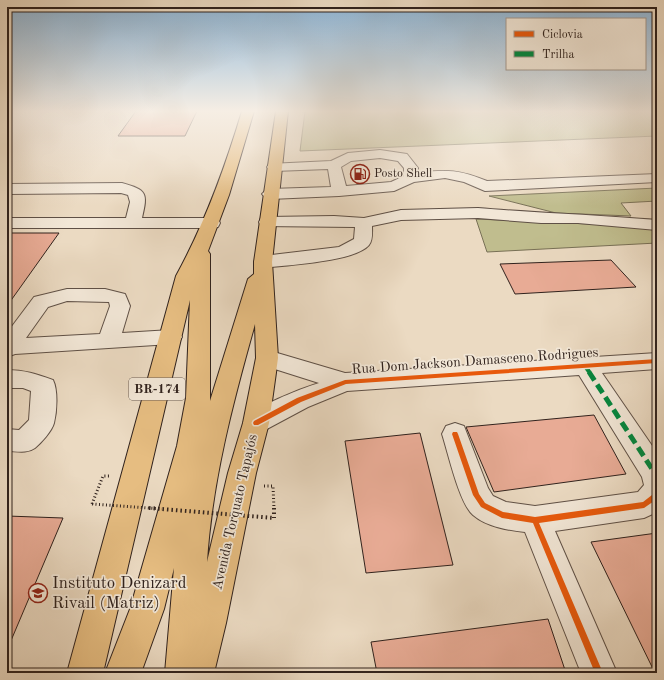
<svg xmlns="http://www.w3.org/2000/svg" width="664" height="680" viewBox="0 0 664 680" font-family="'Old Standard TT',serif">
	<rect width="100%" height="100%" fill="#ebdac2"/>
	<filter id="stains"><feTurbulence type="fractalNoise" baseFrequency=".005" numOctaves="4"/><feColorMatrix values="0 0 0 0 .2 0 0 0 0 .09 0 0 0 0 .02 0 0 0 .5 -.17"/></filter>
	<radialGradient id="worn" r=".72"><stop offset=".6" stop-color="#630" stop-opacity="0"/><stop offset="1" stop-color="#630" stop-opacity=".3"/></radialGradient>
	<g fill="#c0bd8e" stroke="#787056">
		<path d="M305,111H657V136L300,151Z"/>
		<path d="M657,188V201L621,203L631,216L556,213L489,196Z"/>
		<path d="M476,219L657,227V243L487,252Z"/>
	</g>
	<g fill="#e8ab95" stroke="#30221d">
		<path d="M136,111H197L185,136H118Z"/>
		<path d="M7,233H59L7,306Z"/>
		<path d="M611,260L636,287L515,294L500,264Z"/>
		<path d="M594,415L626,474L494,492L466,427Z"/>
		<path d="M420,433L453,565L366,573L345,441Z"/>
		<path d="M7,516L63,518L7,650Z"/>
		<path d="M657,533V673H655L591,542Z"/>
		<path d="M548,619L566,673H377L371,642Z"/>
	</g>
	<g fill="none" stroke-linecap="round" stroke-linejoin="round">
		<g stroke="#5f5046" stroke-width="2">
			<g id="minor">
				<path d="M380,150L407,154L418,168V173C447,169 460,170 487,181L657,174V182L485,191L464,182L445,178L414,182L394,191L339,196L270,199L265,197L262,194L265,191L270,189L331,187L328,169L274,171L269,170L267,167L269,164L331,161L348,153ZM380,158L398,161L404,168V176L391,182L346,186L341,167L351,161Z"/>
				<path d="M122,183C147,190 148,193 142,218H212L218,219L220,223L218,227L212,228H7V218H126L130,202L128,195L121,193L7,194V184Z"/>
				<path d="M478,208C538,213 597,215 657,220V230L578,223H541L478,218L401,220L372,226C372,232 373,240 369,245C354,262 287,265 263,268L256,266L254,262L256,258L263,256L339,247L354,239L355,227L261,226L259,222L261,218L267,217L334,216L364,218L401,210Z"/>
				<path d="M67,289H105L125,294L130,306L122,333L171,330L179,332L182,337L179,342L171,344L15,354L7,357V333L34,297ZM67,301L109,302L110,306L100,334L26,338L48,307Z"/>
				<path d="M267,350L345,373L657,353V369L602,373L657,453V512L644,518L555,531L617,673H581L525,532C508,530 487,527 473,515C459,503 448,452 442,434L446,426L455,423L464,426L488,488L493,496L506,502L535,506L638,492L644,485L642,477L579,375L347,391L308,407L265,430L256,433L247,430L243,423C252,407 300,389 319,383L259,364L256,358L259,352Z"/>
				<path d="M7,370C25,370 36,374 53,380C58,390 57,411 54,423C52,431 41,443 35,448C27,454 16,451 7,451V429L19,430L29,420L31,391L23,388H7Z"/>
			</g>
		</g>
		<g stroke="#30221d" stroke-width="2">
			<path id="highway" d="M242,111H254L229,195L208,251L210,254V401L248,279L254,274V262L276,111H288L272,262L278,358L269,423L256,473L226,623L214,673H165L174,568L164,609L141,673H105L130,609L177,446L186,398L190,300L103,673H67L176,276C205,223 225,168 242,111ZM255,324L256,358L243,423L228,473L207,562C212,481 233,402 255,324Z"/>
		</g>
		<g stroke="#30221d" stroke-width="3" stroke-dasharray="1 2.5" stroke-linecap="butt">
			<path d="M264,486H273L274,509"/>
			<path d="M92,504L103,476H111"/>
		</g>
		<path stroke="#30221d" stroke-width="4" stroke-dasharray="1.5 3" stroke-linecap="butt" d="M274,508V518"/>
		<use href="#minor" fill="#f2e7d7" fill-rule="evenodd"/>
		<use href="#highway" fill="#e6bd81" fill-rule="evenodd"/>
		<path stroke="#30221d" stroke-width="3" stroke-dasharray="1 2.5" stroke-linecap="butt" d="M92,504L162,509"/>
		<path stroke="#30221d" stroke-width="4" stroke-dasharray="1.5 3" stroke-linecap="butt" d="M149,508L274,518"/>
		<path stroke="#00873e" stroke-width="4" stroke-dasharray="8 4" stroke-linecap="butt" d="M585,366L590,373"/>
		<path stroke="#00873e" stroke-width="5" stroke-dasharray="10 5" stroke-linecap="butt" d="M589,372L656,475L657,482"/>
		<g stroke="#f2e7d7" stroke-width="3">
			<g id="cycleway">
				<path d="M657,359V363L346,384L301,402L258,425H254L253,423L254,421L297,398L345,380Z"/>
				<path d="M453,432H457L458,434L479,494L485,503L503,512L535,517L643,502L652,495L655,487L657,486V499L644,508L539,523L603,673H595L533,523L502,518L481,507L473,495L452,434Z"/>
			</g>
		</g>
		<use href="#cycleway" fill="#e8590c" fill-rule="evenodd"/>
	</g>
	<linearGradient id="sky" x2="0" y2="1"><stop stop-color="#8bb5d8"/><stop offset="0.54" stop-color="#f6eee4"/><stop offset="1" stop-color="#f6eee4" stop-opacity="0"/></linearGradient>
	<rect width="664" height="206" fill="url(#sky)"/>
	<defs>
		<g id="fuel-ring" transform="scale(1)"><circle r="9.5" fill="#f2e7d7" stroke="#8f2418" stroke-width="1.5"/><path d="M-5.5-6h7V0h2V4h1.3V-2.5L3-4.5l.8-.8L6-3V5H2.5V1h-1V6h-7ZM-4.2-4.7v3.2H.2V-4.7Z" fill="#8f2418"/></g>
		<g id="school-ring" transform="scale(1)"><circle r="9.5" fill="#f2e7d7" stroke="#8f2418" stroke-width="1.5"/><path d="M0-5L7-2L0 1L-7-2ZM-4 1L0 2.5L4 1V4Q0 6-4 4Z" fill="#8f2418"/></g>
	</defs>
	<g fill-rule="evenodd">
		<use href="#fuel-ring" x="360" y="174"/>
		<use href="#school-ring" x="38" y="593"/>
	</g>
	<g text-anchor="middle" dominant-baseline="central" stroke-width="3.5" stroke-linejoin="round" paint-order="stroke">
		<g font-size="12" fill="#30221d" stroke="#f2e7d7" text-anchor="start">
			<text x="374" y="174">Posto Shell</text>
		</g>
		<rect fill="#f2e7d7" stroke="#6a5d55" stroke-width="1" x="129" y="378" width="56" height="22" rx="3"/>
		<g font-size="13" font-weight="bold" fill="#30221d">
			<text x="157" y="389">BR-174</text>
		</g>
		<g font-size="14" fill="#30221d" stroke="#f2e7d7">
			<text transform="translate(475 361) rotate(-4)">Rua Dom Jackson Damasceno Rodrigues</text>
			<text transform="translate(235 512) rotate(-77)">Avenida Torquato Tapajós</text>
		</g>
		<g font-size="17" fill="#30221d" stroke="#f2e7d7" text-anchor="start">
			<text x="52" y="583">Instituto Denizard<tspan x="52" dy="20">Rivail (Matriz)</tspan></text>
		</g>
	</g>
	<rect width="664" height="680" fill="none" stroke="#ebdac2" stroke-width="24"/>
	<rect x="8" y="8" width="648" height="664" fill="none" stroke="#30221d" stroke-width="2"/>
	<rect x="12" y="12" width="640" height="656" fill="none" stroke="#30221d"/>
	<rect x="506" y="18" width="140" height="52" fill="#f2e7d7" stroke="#a4988d"/>
	<rect x="514" y="31" width="20" height="6" fill="#e8590c" stroke="#a4988d"/>
	<text x="542" y="38" font-size="12" fill="#30221d">Ciclovia</text>
	<rect x="514" y="51" width="20" height="6" fill="#00873e" stroke="#a4988d"/>
	<text x="542" y="58" font-size="12" fill="#30221d">Trilha</text>
	<rect width="100%" height="100%" filter="url(#stains)"/>
	<rect width="100%" height="100%" fill="url(#worn)"/>
</svg>
